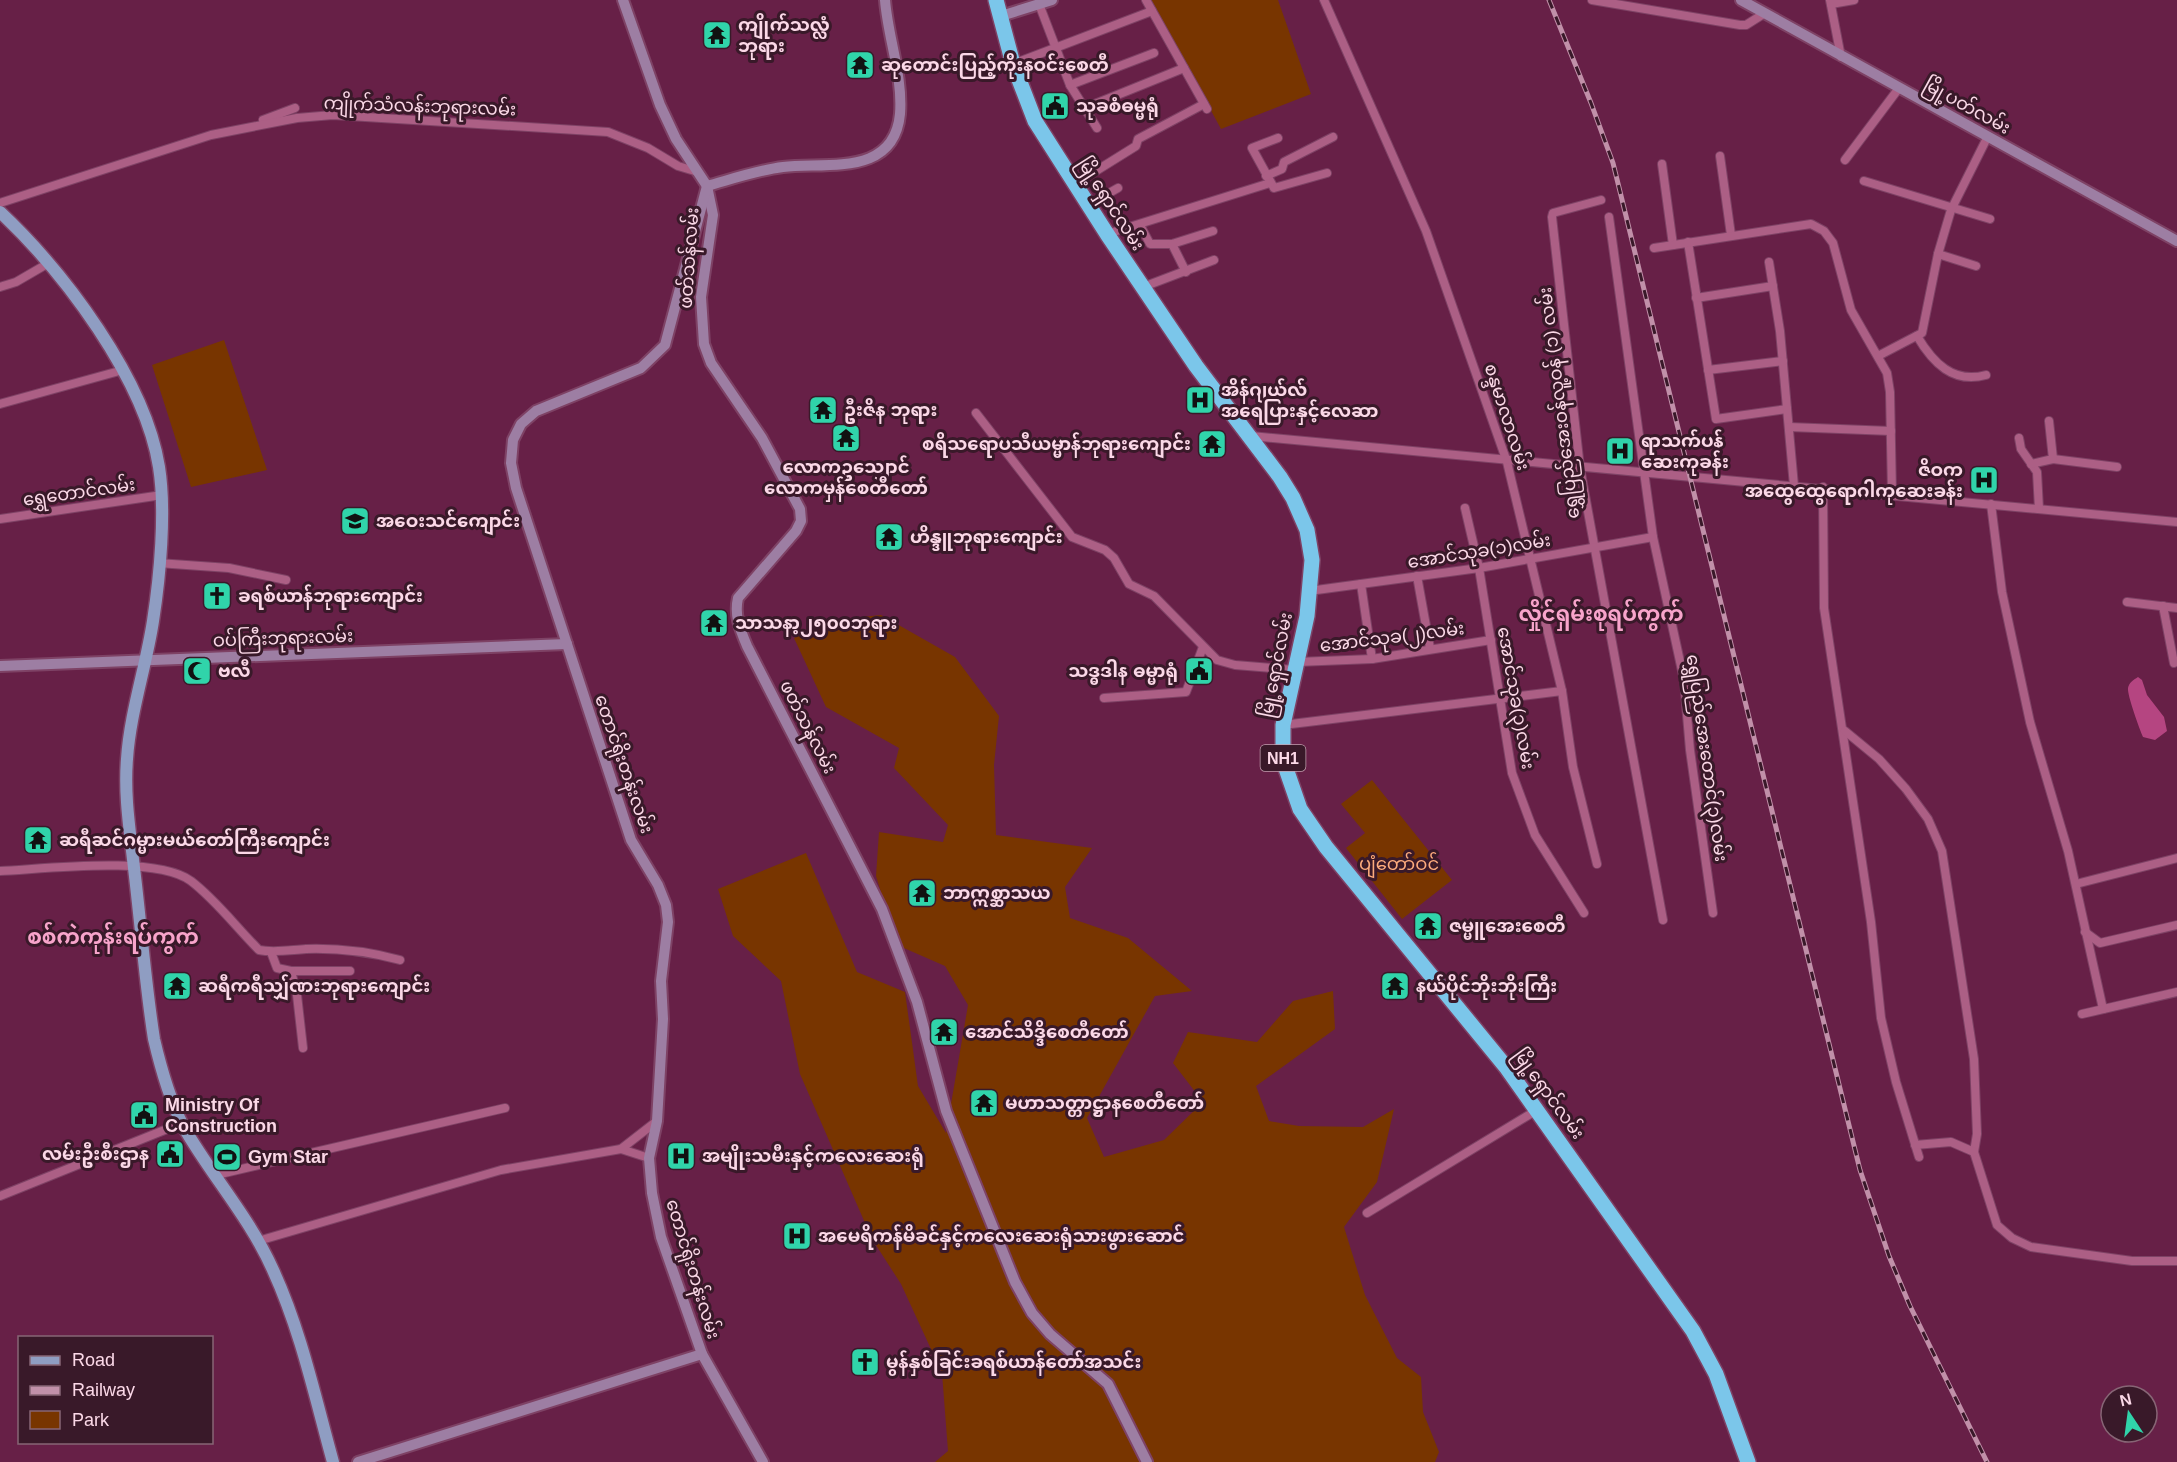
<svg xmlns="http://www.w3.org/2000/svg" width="2177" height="1462" viewBox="0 0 2177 1462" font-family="Arial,'Noto Sans Myanmar',sans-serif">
	<rect width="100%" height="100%" fill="#672047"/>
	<g fill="#783500">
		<path d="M1151,0H1278L1311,94L1221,129Z"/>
		<path d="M224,340L267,470L191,487L152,365Z"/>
		<path d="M881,615L955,657L999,716L994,765L996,835L1092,848L1065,887L1070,918L1128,938L1192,991L1155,996L1087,1118L1104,1157L1164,1140L1203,1102L1173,1063L1188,1032L1257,1042L1293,1001L1333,991L1335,1029L1256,1086L1269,1121L1299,1126L1363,1127L1394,1109L1377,1182L1344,1227L1365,1295L1397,1358L1421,1377L1423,1412L1439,1452L1435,1462H935L948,1451L942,1373L901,1284L872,1239L800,1074L781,981L733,936L718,889L806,853L857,972L905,992L918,1086L946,1133L968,1005L945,966L897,945L876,876L879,832L943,842L948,825L894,768L899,748L826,707L794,638L825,621Z"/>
		<path d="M1372,780L1452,880L1402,919L1346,848L1365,833L1341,804Z"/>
	</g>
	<path fill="#b54581" d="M2138,677L2142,680L2147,695L2164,717L2167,731L2155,740L2143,737C2140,730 2127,695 2128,688C2129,683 2133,680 2138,677Z"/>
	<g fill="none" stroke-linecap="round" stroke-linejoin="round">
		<g stroke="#7e4265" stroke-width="10">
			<g id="street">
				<path d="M1146,0L1207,109"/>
				<path d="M1324,0L1426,231L1507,462L1562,691L1573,767L1597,864"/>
				<path d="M1592,0L1740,25H1746L1765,13"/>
				<path d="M1830,0L1841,57"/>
				<path d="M1039,4L1070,85L1097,128"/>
				<path d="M1831,4L1854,0"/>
				<path d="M1013,64L1152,11"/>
				<path d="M1070,85L1154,53"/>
				<path d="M1085,108L1184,68"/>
				<path d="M263,120L295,108"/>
				<path d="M1278,138L1252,148L1274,188L1327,173"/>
				<path d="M1720,156L1731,235"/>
				<path d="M1845,160L1899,88"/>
				<path d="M1662,164L1673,245"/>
				<path d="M1266,176L1282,169L1284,162L1333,137"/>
				<path d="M1864,181L1990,219"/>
				<path d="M1075,184L1136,146L1138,139L1204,104"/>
				<path d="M1601,200L1553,213L1552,217L1580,468L1663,920"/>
				<path d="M0,203L211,135L297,118L333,115L608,132L648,148L678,166L698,172"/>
				<path d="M1088,205L1118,188"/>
				<path d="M1609,217L1653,537L1684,680L1690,750L1713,913"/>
				<path d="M1140,225L1150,244H1172L1213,231"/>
				<path d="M1107,234L1270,183"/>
				<path d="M1688,242L1716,419L1787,409"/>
				<path d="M1172,244L1186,272"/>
				<path d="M1654,248L1811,224L1824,231L1833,243L1851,310L1887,373L1890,392L1892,494"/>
				<path d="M1938,254L1976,266"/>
				<path d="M1769,262L1780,331L1794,486"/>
				<path d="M0,287L16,282L47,264"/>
				<path d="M1143,287L1214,260"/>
				<path d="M1696,298L1773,286"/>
				<path d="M1917,336C1933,363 1953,384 1986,375"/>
				<path d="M1878,356L1922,333L1938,254L1951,210L1988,136"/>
				<path d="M1708,370L1783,361"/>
				<path d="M0,404L123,370"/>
				<path d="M976,413L1072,537L1105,550L1114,558L1129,584L1154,596L1217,660L1235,665L1295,670"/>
				<path d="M1789,427L1891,431"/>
				<path d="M1251,436C1559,466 1868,493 2177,522"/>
				<path d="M2019,438L2021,449L2037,472L2039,509"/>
				<path d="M2053,459L2117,467"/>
				<path d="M2031,464L2053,459L2049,421"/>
				<path d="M1823,487L1824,608L1871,922L1881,1018L1896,1082L1919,1157"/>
				<path d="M1991,504L2002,592L2030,722L2068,851L2103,1009"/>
				<path d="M1465,508L1479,568L1512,773L1535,835L1584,913"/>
				<path d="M0,519L162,495"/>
				<path d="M158,563L229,568L286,580"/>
				<path d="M1417,576L1430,648"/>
				<path d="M1361,584L1372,659"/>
				<path d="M1309,591L1479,568L1653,537"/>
				<path d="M2127,602L2177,608"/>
				<path d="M2163,606L2174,663"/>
				<path d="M1297,662L1372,659L1491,640"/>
				<path d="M1104,698L1186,692L1203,647"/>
				<path d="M1283,725L1562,691"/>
				<path d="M1845,731L1879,759L1906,789L1928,819L1942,851L1974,1059L1977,1134L1974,1152L1997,1225L2012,1238L2031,1247L2132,1261H2177"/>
				<path d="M0,871C45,869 155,855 191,881C216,900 236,927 259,950C274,953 290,950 306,949C337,948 370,952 400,960"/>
				<path d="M2076,884L2177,858"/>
				<path d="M2085,932L2100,943L2177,925"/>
				<path d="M271,952L277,968L291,971H350"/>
				<path d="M291,971L297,995L303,1048"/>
				<path d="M2082,1014L2177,992"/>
				<path d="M1915,1145L1951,1142L1974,1152"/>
				<path d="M621,1149L649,1158"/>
				<path d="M216,1175L505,1108"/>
				<path d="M0,1196L182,1123"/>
				<path d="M1367,1213L1537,1110"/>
				<path d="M258,1241L501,1170L621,1149L657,1121"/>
			</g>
		</g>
		<g stroke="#7e4265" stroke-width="14">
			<g id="secondary">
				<path d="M623,0L660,105L676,139L707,186L713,215L701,297L704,344L711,363L762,438L800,509L801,521L796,531L738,598C734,615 740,629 747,646L882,909L917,1002L946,1111L1015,1282L1032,1313L1050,1334L1108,1384L1147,1462"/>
				<path d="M1741,0L2177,241"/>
				<path d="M1001,16L1052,0"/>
				<path d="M0,666L567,644"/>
				<path d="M358,1462L702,1354"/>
				<path d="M763,1462L702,1354L661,1237L652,1193L649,1158L657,1121L663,1019L661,981L668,922L666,905L658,885L631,840L516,488L511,463L513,440L521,424L536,411L641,368L665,345L707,186C732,179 758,170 783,167C827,162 894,177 900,114C903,76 888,38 885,0"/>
			</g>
		</g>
		<g stroke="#7e4265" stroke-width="15">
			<path id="primary" d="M0,212C64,272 145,379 159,467C166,511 160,576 153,621C146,667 130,713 127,759C124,796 130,831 134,868C141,925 145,982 154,1039C161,1069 169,1098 183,1126C211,1175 250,1218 273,1270C301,1331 315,1397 333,1462"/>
		</g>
		<g stroke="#7e4265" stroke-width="18">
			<path id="highway" d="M996,0L1013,64L1035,121L1107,234L1196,366L1280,477L1293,498L1307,530L1312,560L1307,616L1283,725V760L1300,809L1326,847L1506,1067L1693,1331L1716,1374L1748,1462"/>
		</g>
		<use href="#street" stroke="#ac5f85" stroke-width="8"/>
		<use href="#secondary" stroke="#9d7ea3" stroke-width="10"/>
		<use href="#primary" stroke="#8f9dc2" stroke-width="12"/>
		<use href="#highway" stroke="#7bc6ea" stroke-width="15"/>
		<g stroke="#c190a9" stroke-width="5">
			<path id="rail" d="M1549,0L1591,103L1613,163L1860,1170L1889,1256L1910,1306L1987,1462"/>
		</g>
		<use href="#rail" stroke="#391929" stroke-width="3" stroke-dasharray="9" stroke-linecap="butt"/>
	</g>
	<defs>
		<g id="temple-square" transform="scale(1.5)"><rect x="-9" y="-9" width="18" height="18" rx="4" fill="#30d4aa" stroke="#391929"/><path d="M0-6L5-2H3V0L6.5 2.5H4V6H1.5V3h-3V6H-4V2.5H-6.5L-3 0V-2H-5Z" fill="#111"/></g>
		<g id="civic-square" transform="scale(1.5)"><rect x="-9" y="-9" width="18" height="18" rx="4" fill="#30d4aa" stroke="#391929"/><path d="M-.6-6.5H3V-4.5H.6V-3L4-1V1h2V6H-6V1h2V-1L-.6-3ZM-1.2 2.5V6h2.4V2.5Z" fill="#111"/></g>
		<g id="hospital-square" transform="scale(1.5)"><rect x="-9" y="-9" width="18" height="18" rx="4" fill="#30d4aa" stroke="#391929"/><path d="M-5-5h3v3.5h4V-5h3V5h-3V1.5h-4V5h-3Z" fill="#111"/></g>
		<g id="university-square" transform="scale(1.5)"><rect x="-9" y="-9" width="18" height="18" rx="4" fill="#30d4aa" stroke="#391929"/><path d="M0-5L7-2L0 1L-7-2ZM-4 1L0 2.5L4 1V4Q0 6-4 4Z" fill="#111"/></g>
		<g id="church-square" transform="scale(1.5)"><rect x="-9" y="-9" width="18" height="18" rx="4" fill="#30d4aa" stroke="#391929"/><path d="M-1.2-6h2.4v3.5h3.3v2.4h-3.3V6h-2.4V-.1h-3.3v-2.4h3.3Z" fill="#111"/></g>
		<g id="mosque-square" transform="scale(1.5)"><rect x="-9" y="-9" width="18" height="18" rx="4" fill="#30d4aa" stroke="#391929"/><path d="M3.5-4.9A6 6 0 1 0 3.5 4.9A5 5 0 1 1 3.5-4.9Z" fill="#111"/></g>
		<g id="stadium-square" transform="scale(1.5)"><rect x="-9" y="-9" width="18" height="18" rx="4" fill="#30d4aa" stroke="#391929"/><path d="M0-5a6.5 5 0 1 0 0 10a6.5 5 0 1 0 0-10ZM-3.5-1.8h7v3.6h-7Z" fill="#111"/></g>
	</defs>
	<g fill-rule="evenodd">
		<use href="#temple-square" x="717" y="35"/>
		<use href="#temple-square" x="860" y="65"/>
		<use href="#civic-square" x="1055" y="106"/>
		<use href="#hospital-square" x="1200" y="400"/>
		<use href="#temple-square" x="823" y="410"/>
		<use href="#temple-square" x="846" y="438"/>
		<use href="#temple-square" x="1212" y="444"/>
		<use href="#hospital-square" x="1620" y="451"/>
		<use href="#hospital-square" x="1984" y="480"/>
		<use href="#university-square" x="355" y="521"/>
		<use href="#temple-square" x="889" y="537"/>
		<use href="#church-square" x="217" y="596"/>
		<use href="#temple-square" x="714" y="623"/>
		<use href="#mosque-square" x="197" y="671"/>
		<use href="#civic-square" x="1199" y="671"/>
		<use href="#temple-square" x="38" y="840"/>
		<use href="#temple-square" x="922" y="893"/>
		<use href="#temple-square" x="1428" y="926"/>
		<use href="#temple-square" x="177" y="986"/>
		<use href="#temple-square" x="1395" y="986"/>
		<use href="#temple-square" x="944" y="1032"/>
		<use href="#temple-square" x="984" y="1103"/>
		<use href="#civic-square" x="144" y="1115"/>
		<use href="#civic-square" x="170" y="1154"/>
		<use href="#hospital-square" x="681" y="1156"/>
		<use href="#stadium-square" x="227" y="1157"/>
		<use href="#hospital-square" x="797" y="1236"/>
		<use href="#church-square" x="865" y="1362"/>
	</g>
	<g text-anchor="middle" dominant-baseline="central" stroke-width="6" stroke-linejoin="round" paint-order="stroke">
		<rect fill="#391929" stroke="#c19fae" stroke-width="1.5" x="1260.5" y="745" width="45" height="26" rx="4.5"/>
		<g font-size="16" font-weight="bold" fill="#fbd8e7">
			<text x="1283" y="758">NH1</text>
		</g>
		<g font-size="18" font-weight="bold" fill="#fbd8e7" stroke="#391929" text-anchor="start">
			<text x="738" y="25">ကျိုက်သလ္လံ<tspan x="738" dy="21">ဘုရား</tspan></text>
			<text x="881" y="65">ဆုတောင်းပြည့်ကိုးနဝင်းစေတီ</text>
			<text x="1076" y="106">သုခစံဓမ္မရုံ</text>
			<text x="1221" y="390">အိန်ဂျယ်လ်<tspan x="1221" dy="21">အရေပြားနှင့်လေဆာ</tspan></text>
			<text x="844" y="410">ဦးဇိန ဘုရား</text>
			<text x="1641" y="441">ရာသက်ပန်<tspan x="1641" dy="21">ဆေးကုခန်း</tspan></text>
			<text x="1191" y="444" text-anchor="end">စရိသရောပသီယမ္မာန်ဘုရားကျောင်း</text>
			<text x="846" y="467" text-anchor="middle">လောကဥသျှောင်<tspan x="846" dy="21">လောကမှန်စေတီတော်</tspan></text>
			<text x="1963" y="470" text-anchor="end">ဇိဝက<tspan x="1963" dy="21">အထွေထွေရောဂါကုဆေးခန်း</tspan></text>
			<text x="376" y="521">အဝေးသင်ကျောင်း</text>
			<text x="910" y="537">ဟိန္ဒူဘုရားကျောင်း</text>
			<text x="238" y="596">ခရစ်ယာန်ဘုရားကျောင်း</text>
			<text x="735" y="623">သာသနာ့၂၅၀၀ဘုရား</text>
			<text x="218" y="671">ဗလီ</text>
			<text x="1178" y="671" text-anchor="end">သဒ္ဓဒါန ဓမ္မာရုံ</text>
			<text x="59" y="840">ဆရီဆင်ဂမ္မားမယ်တော်ကြီးကျောင်း</text>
			<text x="943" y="893">ဘာဣစ္ဆာသယ</text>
			<text x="1449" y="926">ဇမ္မူအေးစေတီ</text>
			<text x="198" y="986">ဆရီကရီသျှ်ဏးဘုရားကျောင်း</text>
			<text x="1416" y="986">နယ်ပိုင်ဘိုးဘိုးကြီး</text>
			<text x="965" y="1032">အောင်သိဒ္ဒိစေတီတော်</text>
			<text x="1005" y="1103">မဟာသတ္တာဋ္ဌာနစေတီတော်</text>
			<text x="165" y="1105">Ministry Of<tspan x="165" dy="21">Construction</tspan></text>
			<text x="149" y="1154" text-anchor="end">လမ်းဦးစီးဌာန</text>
			<text x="702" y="1156">အမျိုးသမီးနှင့်ကလေးဆေးရုံ</text>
			<text x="248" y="1157">Gym Star</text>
			<text x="818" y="1236">အမေရိကန်မိခင်နှင့်ကလေးဆေးရုံသားဖွားဆောင်</text>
			<text x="886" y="1362">မွန်နှစ်ခြင်းခရစ်ယာန်တော်အသင်း</text>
		</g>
		<g font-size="18" fill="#fbd8e7" stroke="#391929">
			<text transform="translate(420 106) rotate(2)">ကျိုက်သံလန်းဘုရားလမ်း</text>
			<text transform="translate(1967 106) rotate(29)">မြို့ပတ်လမ်း</text>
			<text transform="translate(1111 204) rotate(57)">မြို့ရှောင်လမ်း</text>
			<text transform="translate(689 258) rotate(-86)">ဖတ်သန်လမ်း</text>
			<text transform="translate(1559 403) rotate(-97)">ရွှေပြည်အေးဝန်လူ့ဝန် (၁) လမ်း</text>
			<text transform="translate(1507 417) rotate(72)">စန္ဒမာလာလမ်း</text>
			<text transform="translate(79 492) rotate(-8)">ရွှေတောင်လမ်း</text>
			<text transform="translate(1479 551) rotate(-9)">အောင်သုခ(၁)လမ်း</text>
			<text transform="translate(1392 637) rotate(-7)">အောင်သုခ(၂)လမ်း</text>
			<text transform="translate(283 638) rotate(-2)">ဝပ်ကြီးဘုရားလမ်း</text>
			<text transform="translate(1276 665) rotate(-79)">မြို့ရှောင်လမ်း</text>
			<text transform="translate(1516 698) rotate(80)">အောင်သုခ(၃)လမ်း</text>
			<text transform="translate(808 727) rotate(63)">ဖတ်သန်လမ်း</text>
			<text transform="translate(1707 758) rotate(82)">ရွှေပြည်အေးတောင်(၃)လမ်း</text>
			<text transform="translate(624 764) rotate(71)">တောင်ရိုးတန်းလမ်း</text>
			<text transform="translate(1549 1094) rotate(54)">မြို့ရှောင်လမ်း</text>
			<text transform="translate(693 1269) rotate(73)">တောင်ရိုးတန်းလမ်း</text>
		</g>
		<g font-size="18" fill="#fcab7d" stroke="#391929">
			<text x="1399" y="864">ပျံတော်ဝင်</text>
		</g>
		<g font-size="21" font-weight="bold" fill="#f8a4cb" stroke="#391929">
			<text x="1601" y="613">လှိုင်ရှမ်းစုရပ်ကွက်</text>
			<text x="113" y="936">စစ်ကဲကုန်းရပ်ကွက်</text>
		</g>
	</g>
	<rect x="18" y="1336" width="195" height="108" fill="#391929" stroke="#876575" stroke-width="1.5"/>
	<rect x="30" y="1356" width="30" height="9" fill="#8f9dc2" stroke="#876575" stroke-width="1.5"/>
	<text x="72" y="1366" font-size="18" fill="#fbd8e7">Road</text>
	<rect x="30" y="1386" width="30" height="9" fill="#c190a9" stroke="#876575" stroke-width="1.5"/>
	<text x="72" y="1396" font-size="18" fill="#fbd8e7">Railway</text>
	<rect x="30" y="1411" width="30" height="18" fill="#783500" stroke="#876575" stroke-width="1.5"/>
	<text x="72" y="1426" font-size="18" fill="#fbd8e7">Park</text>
	<g transform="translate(2129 1414) rotate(347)"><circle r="28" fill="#391929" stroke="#876575" stroke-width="1.5"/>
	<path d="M0-4.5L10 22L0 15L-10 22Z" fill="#30d4aa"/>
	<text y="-9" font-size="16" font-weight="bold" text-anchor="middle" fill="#fbd8e7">N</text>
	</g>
</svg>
